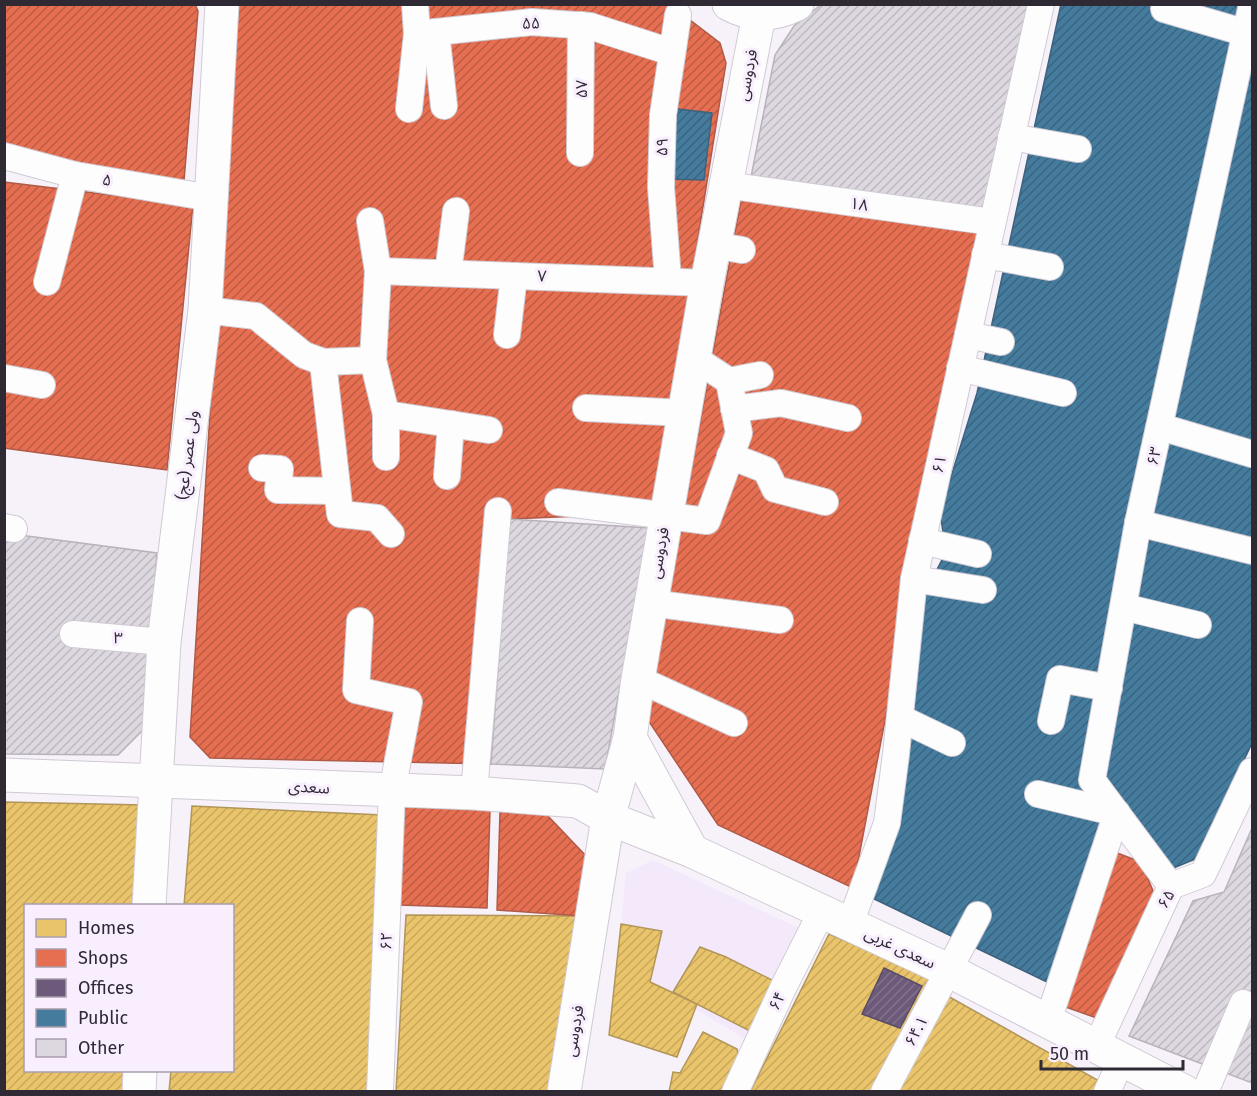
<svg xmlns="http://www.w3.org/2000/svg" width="1257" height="1096" viewBox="0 0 1257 1096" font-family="'Fira Sans','Noto Sans Arabic',sans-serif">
	<defs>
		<pattern id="homes-hatch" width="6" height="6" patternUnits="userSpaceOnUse" patternTransform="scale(1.5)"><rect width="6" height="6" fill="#e9c46a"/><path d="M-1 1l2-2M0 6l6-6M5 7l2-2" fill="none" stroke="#c8a85c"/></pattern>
		<pattern id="shops-hatch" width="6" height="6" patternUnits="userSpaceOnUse" patternTransform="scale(1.5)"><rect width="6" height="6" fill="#e76f51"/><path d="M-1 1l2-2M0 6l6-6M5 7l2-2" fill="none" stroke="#bc5b44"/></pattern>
		<pattern id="offices-hatch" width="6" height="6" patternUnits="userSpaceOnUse" patternTransform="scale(1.5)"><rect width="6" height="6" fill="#6d597a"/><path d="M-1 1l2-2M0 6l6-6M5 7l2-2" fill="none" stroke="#82728c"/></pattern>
		<pattern id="public-hatch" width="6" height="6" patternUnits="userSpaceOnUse" patternTransform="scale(1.5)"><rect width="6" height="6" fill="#457b9d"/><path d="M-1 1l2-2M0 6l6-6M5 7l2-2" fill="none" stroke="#3a6581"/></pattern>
		<pattern id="building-hatch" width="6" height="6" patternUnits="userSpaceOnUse" patternTransform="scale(1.5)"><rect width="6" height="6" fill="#ddd8e0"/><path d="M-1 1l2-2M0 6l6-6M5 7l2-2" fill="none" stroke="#beb9c1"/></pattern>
	</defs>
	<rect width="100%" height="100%" fill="#f7f2fa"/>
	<path fill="#f4e9fb" d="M653,860L803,930L750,1042L650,982L662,931L621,924L626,873Z"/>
	<g fill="url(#homes-hatch)" stroke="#b1965a" stroke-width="1.5">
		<path d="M86,4H135L103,91L53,88Z"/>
		<path d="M4,802L144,805L139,906H26V1070H131L129,1092H4Z"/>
		<path d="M192,806L382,815L369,1092H169L171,1070H232V906H184Z"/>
		<path d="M406,915L581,916L553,1092H396Z"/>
		<path d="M621,924L662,931L650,982L697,1004L677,1057L609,1035Z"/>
		<path d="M829,934L931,977L873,1092H750Z"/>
		<path d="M700,947L726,957L784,986L756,1034L673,992Z"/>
		<path d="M946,995L1101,1082L1096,1092H897Z"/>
		<path d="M703,1032L737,1049L740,1062L726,1092H669L673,1072L680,1073Z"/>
	</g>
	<g fill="url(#shops-hatch)" stroke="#b05a48" stroke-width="1.5">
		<path d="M4,4H195L198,11L184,181L70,163L4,147Z"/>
		<path d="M238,4H669L720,43L726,63L654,513L509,519L491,764L210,758L190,737L235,8Z"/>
		<path d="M4,182L193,205L167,470L4,448Z"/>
		<path d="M741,200L978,233L853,888L718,825L646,717Z"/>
		<path d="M404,807L490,810L487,908L400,905Z"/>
		<path d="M500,812L547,815L588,858L581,916L497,910Z"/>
		<path d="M1112,851L1141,862L1159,905L1108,1022L1060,1005Z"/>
	</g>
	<path fill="url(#offices-hatch)" stroke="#5a4b65" stroke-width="1.5" d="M884,968L922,986L900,1028L862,1014Z"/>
	<g fill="url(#public-hatch)" stroke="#3e627d" stroke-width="1.5">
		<path d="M1061,4H1252V743L1198,858L1171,869L1112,784L1053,985L866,895L918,606L946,552L940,512L977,393Z"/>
		<path d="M669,108L712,113L704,180L665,179Z"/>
	</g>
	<g fill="url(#building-hatch)" stroke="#b8b3bb" stroke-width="1.5">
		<path d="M822,4H1033L985,208L750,182L775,55L794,26Z"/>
		<path d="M509,519L649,528L605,769L491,764Z"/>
		<path d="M4,533L157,553L144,729L118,755L4,754Z"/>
		<path d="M1252,828V1083L1129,1036L1193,901L1224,892Z"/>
	</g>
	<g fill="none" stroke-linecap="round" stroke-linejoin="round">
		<g stroke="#cfcad3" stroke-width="28">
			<g id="minor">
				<path d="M415,4L417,34L532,22L590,26L671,52"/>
				<path d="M1164,9L1246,33"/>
				<path d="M436,32L444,106"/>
				<path d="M409,109L417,34"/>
				<path d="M1011,137L1078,149"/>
				<path d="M580,153L581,25"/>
				<path d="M4,156L75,175L211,198"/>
				<path d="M726,185L992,222"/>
				<path d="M370,221L378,271L373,360L386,414L489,430"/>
				<path d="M714,245L742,250"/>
				<path d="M985,255L1050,267"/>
				<path d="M378,271L707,283"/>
				<path d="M448,273L456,211"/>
				<path d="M668,280L661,187L663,115L678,15"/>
				<path d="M47,282L75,175"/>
				<path d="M205,310L256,316L304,355L323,362L373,360"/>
				<path d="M507,335L514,276"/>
				<path d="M968,335L1001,342"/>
				<path d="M323,362L340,514L377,518L391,534"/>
				<path d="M960,368L1063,393"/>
				<path d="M4,378L42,385"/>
				<path d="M729,381L760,375"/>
				<path d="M586,408L684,413"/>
				<path d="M734,409L781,403L848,418"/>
				<path d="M1161,427L1252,454"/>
				<path d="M730,456L766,470L775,489L825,502"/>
				<path d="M386,457V414"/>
				<path d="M262,468L280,469L278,490L337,491"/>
				<path d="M447,476L451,424"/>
				<path d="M558,502L707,521L739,433L729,381L694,358"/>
				<path d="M1138,523L1252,551"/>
				<path d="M4,527L14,529"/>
				<path d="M922,541L978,554"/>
				<path d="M914,579L983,590"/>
				<path d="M651,603L780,620"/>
				<path d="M1124,607L1198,625"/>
				<path d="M360,621L356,690L409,702L392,791L380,1092"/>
				<path d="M73,634L164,642"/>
				<path d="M638,679L734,723"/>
				<path d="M900,718L952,743"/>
				<path d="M1051,721L1060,679L1109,688"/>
				<path d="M474,793L498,511"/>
				<path d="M1038,794L1117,813L1048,1021"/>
				<path d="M1171,886L1092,780L1138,523L1252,4"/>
				<path d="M850,924L887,823L896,754L914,579L1041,4"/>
				<path d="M1097,1045L1171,886L1203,874L1252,771"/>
				<path d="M735,1092L784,986L822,911"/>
				<path d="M884,1092L978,915"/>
				<path d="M1107,1092L1122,1059"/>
				<path d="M1205,1092L1243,1003"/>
			</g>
		</g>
		<g stroke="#cfcad3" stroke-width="35">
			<g id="major">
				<path d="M729,4C752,17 773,16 797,4"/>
				<path d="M630,738L692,851"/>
				<path d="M4,775L474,793L578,801L608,818L692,851L948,970L1185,1092"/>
				<path d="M149,906L164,642L205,310L222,4"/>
				<path d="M139,1092L140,1070"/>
				<path d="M564,1092L608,818L630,738L638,679L707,283L759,15"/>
			</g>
		</g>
		<use href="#minor" stroke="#fefdfe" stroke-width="26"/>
		<use href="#major" stroke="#fefdfe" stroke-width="33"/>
	</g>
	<g text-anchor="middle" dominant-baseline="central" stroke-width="6" stroke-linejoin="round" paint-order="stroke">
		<g font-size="16" fill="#2f2933" stroke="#f8eefe">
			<text transform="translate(531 23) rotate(-1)">۵۵</text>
			<text transform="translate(747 75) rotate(-79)">فردوسی</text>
			<text transform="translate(581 89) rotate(-90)">۵۷</text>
			<text transform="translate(662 147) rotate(-89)">۵۹</text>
			<text transform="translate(107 180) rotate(10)">۵</text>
			<text transform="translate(859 204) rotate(8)">۱۸</text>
			<text transform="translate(542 276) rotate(2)">۷</text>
			<text transform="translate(187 455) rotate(-83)">ولی عصر (عج)</text>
			<text transform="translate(1154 456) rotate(-77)">۶۳</text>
			<text transform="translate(939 464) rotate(-78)">۶۱</text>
			<text transform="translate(659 553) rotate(-80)">فردوسی</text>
			<text transform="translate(118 638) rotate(5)">۳</text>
			<text transform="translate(309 787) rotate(3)">سعدی</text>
			<text transform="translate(1166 899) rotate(-61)">۶۵</text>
			<text transform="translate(386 941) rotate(-88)">۶۲</text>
			<text transform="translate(900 948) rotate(25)">سعدی غربی</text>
			<text transform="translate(777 1001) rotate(-65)">۶۴</text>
			<text transform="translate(574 1031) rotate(-81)">فردوسی</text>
			<text transform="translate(916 1031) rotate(-62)">۶۴.۱</text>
		</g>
	</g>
	<rect width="1257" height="1096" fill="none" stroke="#2f2933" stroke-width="12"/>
	<rect x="24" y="904" width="210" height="168" fill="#f8eefe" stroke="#a89fad" stroke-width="1.5"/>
	<rect x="36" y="919" width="30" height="18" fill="#e9c46a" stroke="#a89fad" stroke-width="1.5"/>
	<text x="78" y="934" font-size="18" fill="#2f2933">Homes</text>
	<rect x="36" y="949" width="30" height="18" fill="#e76f51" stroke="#a89fad" stroke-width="1.5"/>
	<text x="78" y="964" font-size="18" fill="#2f2933">Shops</text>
	<rect x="36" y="979" width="30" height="18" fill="#6d597a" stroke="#a89fad" stroke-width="1.5"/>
	<text x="78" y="994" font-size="18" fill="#2f2933">Offices</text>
	<rect x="36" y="1009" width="30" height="18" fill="#457b9d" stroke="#a89fad" stroke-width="1.5"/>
	<text x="78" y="1024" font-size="18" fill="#2f2933">Public</text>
	<rect x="36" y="1039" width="30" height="18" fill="#ddd8e0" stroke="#a89fad" stroke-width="1.5"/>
	<text x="78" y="1054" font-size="18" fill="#2f2933">Other</text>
	<path d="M1041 1060v9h142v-9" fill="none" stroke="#2f2933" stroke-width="3"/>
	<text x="1050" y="1060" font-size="18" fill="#2f2933" stroke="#f8eefe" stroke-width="4.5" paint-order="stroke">50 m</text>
</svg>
